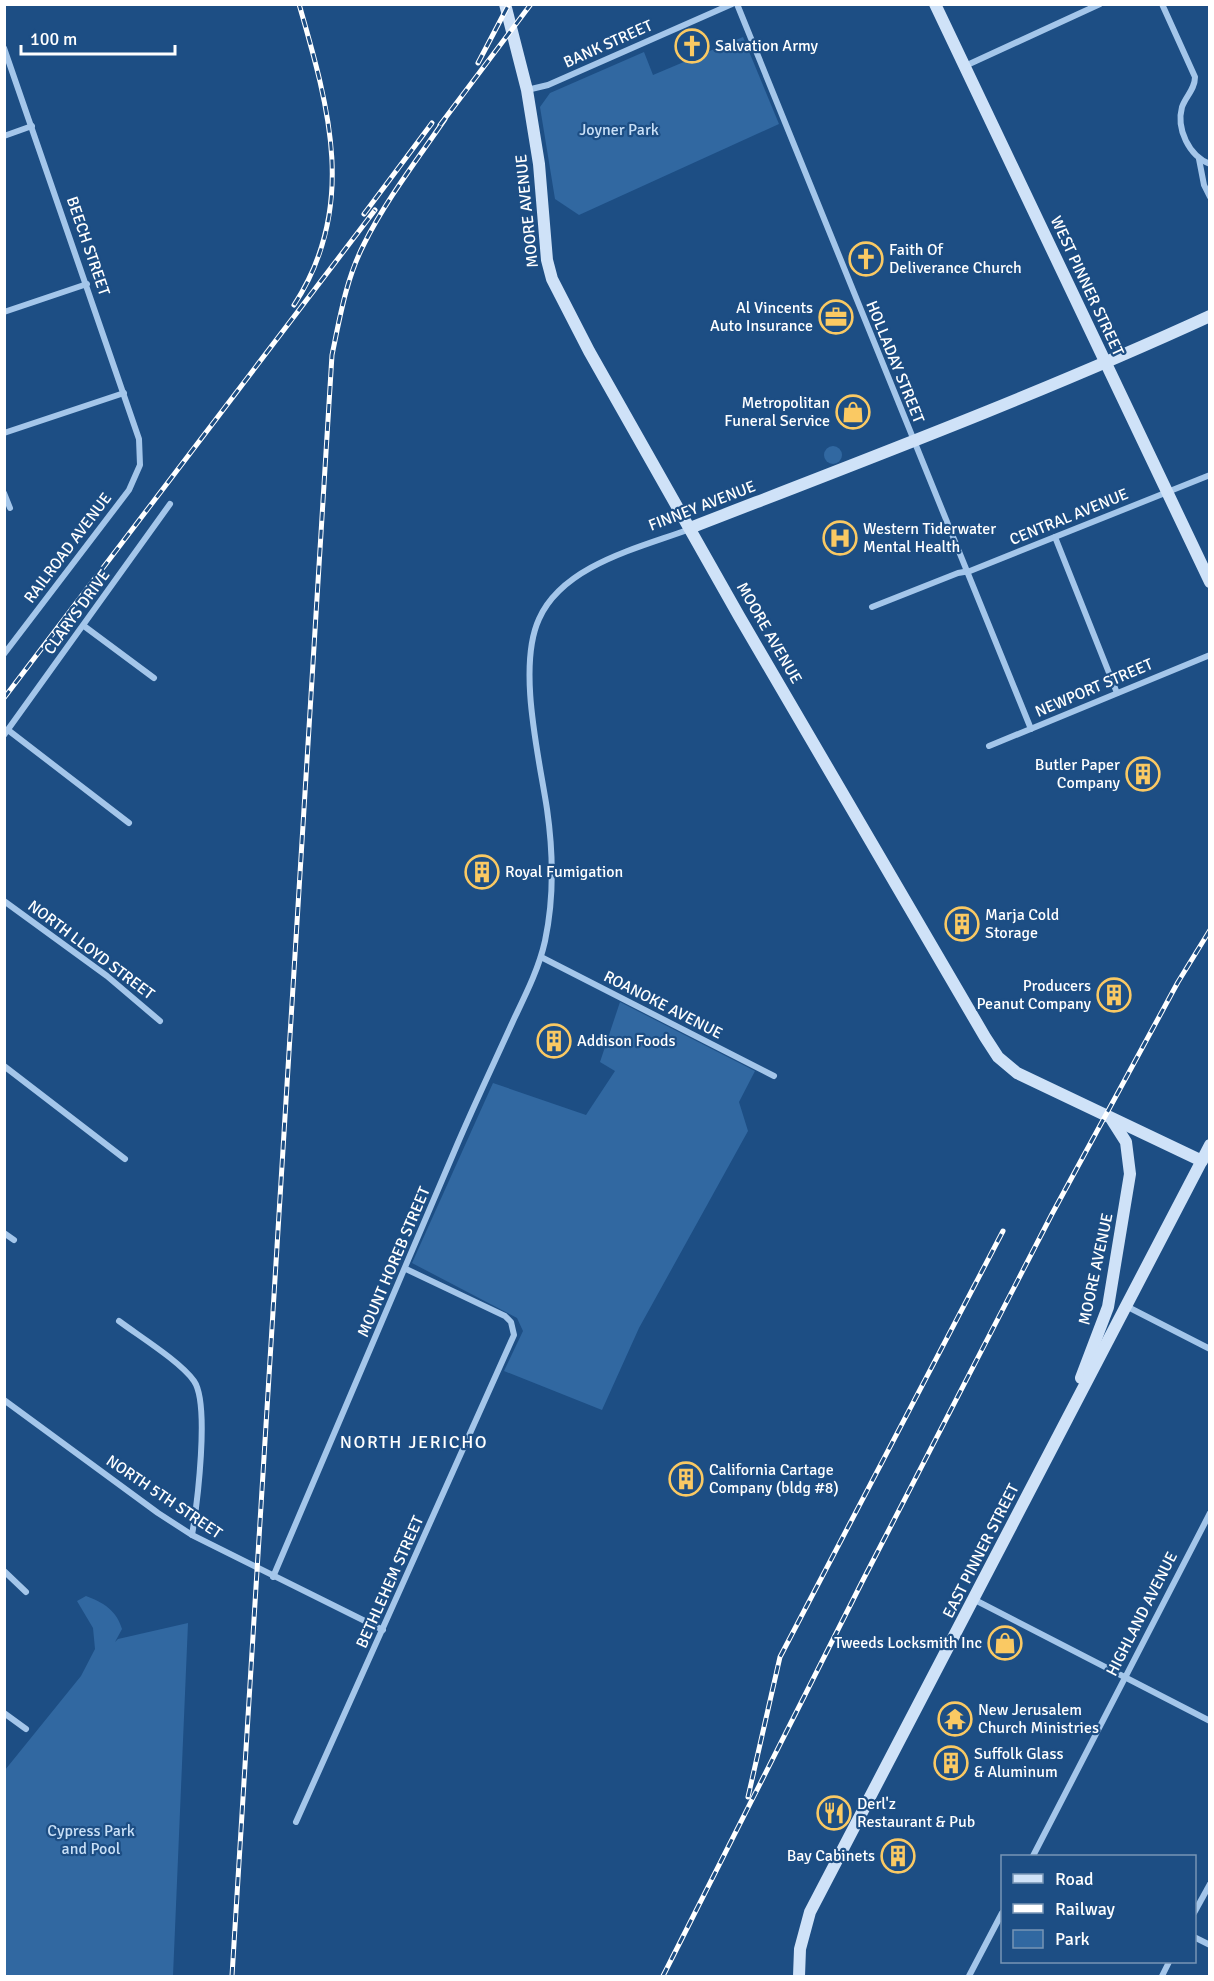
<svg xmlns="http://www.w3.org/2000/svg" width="1214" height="1981" viewBox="0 0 1214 1981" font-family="Signika,sans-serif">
	<rect width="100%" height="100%" fill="#1d4e84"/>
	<g fill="#3168a1">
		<path d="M743,37L779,124L579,215L555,199L540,107L550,93L644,52L653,75Z"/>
		<circle cx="833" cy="455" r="9"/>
		<path d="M620,1002L755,1071L739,1102L748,1131L639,1328L602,1410L504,1371L523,1331L517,1318L412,1263L493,1083L586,1115L615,1071L600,1062Z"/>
		<path d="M86,1596C103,1602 117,1611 122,1629L115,1642L118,1639L188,1623L173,1976H5V1770L81,1676L95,1649L93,1628L77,1601Z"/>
	</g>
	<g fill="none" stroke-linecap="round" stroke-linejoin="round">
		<g stroke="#a4c6ea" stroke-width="6">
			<path d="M737,4L1031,729"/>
			<path d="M1162,4L1195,77C1195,89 1186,96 1182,107C1176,129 1189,156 1210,164"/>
			<path d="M4,48L139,439L140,465L129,490L4,654"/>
			<path d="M965,66L1100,4"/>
			<path d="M527,90L548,85L732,4"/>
			<path d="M4,136L32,126"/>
			<path d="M1199,159L1204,185L1210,197"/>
			<path d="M4,312L87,284"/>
			<path d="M4,433L124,393"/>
			<path d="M4,493L10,508"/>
			<path d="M1055,537L1117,693"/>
			<path d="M872,607L958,573L970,571L1210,475"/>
			<path d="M84,626L154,678"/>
			<path d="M8,730L129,823"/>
			<path d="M4,735L170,504"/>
			<path d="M989,746L1210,655"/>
			<path d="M4,901L107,976L160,1021"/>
			<path d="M541,957L774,1076"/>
			<path d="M4,1066L125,1159"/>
			<path d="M4,1233L14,1240"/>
			<path d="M1126,1306L1210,1349"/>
			<path d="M119,1321C139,1336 181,1362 194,1381C210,1404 197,1505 192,1535"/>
			<path d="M4,1400L158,1513L192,1535L383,1630"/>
			<path d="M4,1571L26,1592"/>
			<path d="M273,1577C334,1433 396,1289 457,1145C475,1103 495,1061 514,1019C526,994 539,968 545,941C554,899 553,851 547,809C539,757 517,667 539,619C563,565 639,548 690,529"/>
			<path d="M975,1600L1210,1721"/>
			<path d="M4,1713L26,1729"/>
			<path d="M296,1822L514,1335L511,1322L505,1316L406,1269"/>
			<path d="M1033,1856L1210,1513"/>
			<path d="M1194,1913L1210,1884"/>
			<path d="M1194,1937L1210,1945"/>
			<path d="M969,1976L1002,1913"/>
			<path d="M1162,1976L1169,1962"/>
		</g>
		<g stroke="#cfe2f8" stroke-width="12">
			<path d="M505,4L527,90L539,164L547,260L552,279L589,351L739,616L985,1037L998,1057L1017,1073L1202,1161"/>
			<path d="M935,4L1210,582"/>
			<path d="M690,528C865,460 1040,394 1210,316"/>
			<path d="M1081,1378L1108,1307L1130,1174L1126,1142L1112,1120"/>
			<path d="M799,1976L800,1949L810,1912L1210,1145"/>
		</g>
		<g stroke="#fff" stroke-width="5">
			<g id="rail">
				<path d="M478,63L509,4"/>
				<path d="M440,125L531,4"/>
				<path d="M364,214L432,123"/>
				<path d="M294,305C358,207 329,108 299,4"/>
				<path d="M4,698L375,210"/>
				<path d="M748,1797L780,1657L1003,1231"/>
				<path d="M232,1976L332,355C340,317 346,279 364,244C386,200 417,160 445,119"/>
				<path d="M663,1976L863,1580L1052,1214L1178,982L1210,930"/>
			</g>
		</g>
		<use href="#rail" stroke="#1d4e84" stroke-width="3" stroke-dasharray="9" stroke-linecap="butt"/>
	</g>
	<defs>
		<g id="church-ring" transform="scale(1.725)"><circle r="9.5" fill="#1d4e84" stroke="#fac963" stroke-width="1.5"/><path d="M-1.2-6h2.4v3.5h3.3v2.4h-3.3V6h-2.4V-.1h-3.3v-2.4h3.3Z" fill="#fac963"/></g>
		<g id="office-ring" transform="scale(1.725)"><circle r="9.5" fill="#1d4e84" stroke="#fac963" stroke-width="1.5"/><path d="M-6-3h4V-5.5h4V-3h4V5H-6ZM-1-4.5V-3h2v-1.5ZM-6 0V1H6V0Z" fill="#fac963"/></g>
		<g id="shop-ring" transform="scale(1.725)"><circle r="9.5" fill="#1d4e84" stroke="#fac963" stroke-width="1.5"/><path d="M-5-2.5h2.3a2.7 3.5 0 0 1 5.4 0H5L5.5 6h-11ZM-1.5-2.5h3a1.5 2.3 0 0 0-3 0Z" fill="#fac963"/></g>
		<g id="hospital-ring" transform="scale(1.725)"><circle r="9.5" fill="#1d4e84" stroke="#fac963" stroke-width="1.5"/><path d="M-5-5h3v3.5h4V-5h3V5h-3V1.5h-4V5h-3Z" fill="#fac963"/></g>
		<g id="building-ring" transform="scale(1.725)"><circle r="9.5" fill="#1d4e84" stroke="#fac963" stroke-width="1.5"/><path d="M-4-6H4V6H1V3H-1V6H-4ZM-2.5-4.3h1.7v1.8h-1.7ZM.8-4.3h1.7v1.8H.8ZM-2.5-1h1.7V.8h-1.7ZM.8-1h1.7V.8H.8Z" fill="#fac963"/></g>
		<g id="temple-ring" transform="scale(1.725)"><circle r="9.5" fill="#1d4e84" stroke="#fac963" stroke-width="1.5"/><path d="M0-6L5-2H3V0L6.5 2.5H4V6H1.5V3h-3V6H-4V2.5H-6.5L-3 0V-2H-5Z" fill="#fac963"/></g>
		<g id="restaurant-ring" transform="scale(1.725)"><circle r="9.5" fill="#1d4e84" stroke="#fac963" stroke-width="1.5"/><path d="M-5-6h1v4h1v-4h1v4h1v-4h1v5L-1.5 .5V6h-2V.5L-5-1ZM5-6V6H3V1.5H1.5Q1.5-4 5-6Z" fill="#fac963"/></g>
	</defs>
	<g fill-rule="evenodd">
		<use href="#church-ring" x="692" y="46"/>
		<use href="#church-ring" x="866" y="259"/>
		<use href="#office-ring" x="836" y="317"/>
		<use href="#shop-ring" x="853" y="412"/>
		<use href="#hospital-ring" x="840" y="538"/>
		<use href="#building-ring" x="1143" y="774"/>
		<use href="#building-ring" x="482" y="872"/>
		<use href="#building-ring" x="962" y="924"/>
		<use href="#building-ring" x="1114" y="995"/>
		<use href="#building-ring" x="554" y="1041"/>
		<use href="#building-ring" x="686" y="1479"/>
		<use href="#shop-ring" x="1005" y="1643"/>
		<use href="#temple-ring" x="955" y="1719"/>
		<use href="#building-ring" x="951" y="1763"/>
		<use href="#restaurant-ring" x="834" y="1813"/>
		<use href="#building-ring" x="898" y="1856"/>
	</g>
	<g text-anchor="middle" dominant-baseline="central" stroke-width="4.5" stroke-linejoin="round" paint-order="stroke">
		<g font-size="16" fill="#fff" stroke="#1d4e84">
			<text transform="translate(608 44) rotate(-24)">BANK STREET</text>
			<text transform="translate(527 211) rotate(-96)">MOORE AVENUE</text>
			<text transform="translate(88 246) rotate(71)">BEECH STREET</text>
			<text transform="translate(1087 286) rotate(65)">WEST PINNER STREET</text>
			<text transform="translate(895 362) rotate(68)">HOLLADAY STREET</text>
			<text transform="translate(702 506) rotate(-21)">FINNEY AVENUE</text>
			<text transform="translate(1069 517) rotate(-22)">CENTRAL AVENUE</text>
			<text transform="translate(68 548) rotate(-53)">RAILROAD AVENUE</text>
			<text transform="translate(77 612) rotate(-54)">CLARYS DRIVE</text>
			<text transform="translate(769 633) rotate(60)">MOORE AVENUE</text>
			<text transform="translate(1094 688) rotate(-23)">NEWPORT STREET</text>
			<text transform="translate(91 950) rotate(37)">NORTH LLOYD STREET</text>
			<text transform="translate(663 1005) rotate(27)">ROANOKE AVENUE</text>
			<text transform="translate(394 1262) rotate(-67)">MOUNT HOREB STREET</text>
			<text transform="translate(1096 1269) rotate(-78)">MOORE AVENUE</text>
			<text transform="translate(164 1497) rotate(34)">NORTH 5TH STREET</text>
			<text transform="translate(981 1551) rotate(-63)">EAST PINNER STREET</text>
			<text transform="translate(390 1582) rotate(-66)">BETHLEHEM STREET</text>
			<text transform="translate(1142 1614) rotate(-63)">HIGHLAND AVENUE</text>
		</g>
		<g font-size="16" fill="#fff" stroke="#1d4e84" text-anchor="start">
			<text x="715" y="46">Salvation Army</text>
			<text x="889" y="250">Faith Of<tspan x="889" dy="18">Deliverance Church</tspan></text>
			<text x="813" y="308" text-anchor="end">Al Vincents<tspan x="813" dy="18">Auto Insurance</tspan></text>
			<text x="830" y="403" text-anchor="end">Metropolitan<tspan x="830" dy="18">Funeral Service</tspan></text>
			<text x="863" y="529">Western Tiderwater<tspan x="863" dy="18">Mental Health</tspan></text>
			<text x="1120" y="765" text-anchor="end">Butler Paper<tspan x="1120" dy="18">Company</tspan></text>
			<text x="505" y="872">Royal Fumigation</text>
			<text x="985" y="915">Marja Cold<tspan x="985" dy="18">Storage</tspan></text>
			<text x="1091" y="986" text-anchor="end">Producers<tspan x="1091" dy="18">Peanut Company</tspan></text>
			<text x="577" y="1041">Addison Foods</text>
			<text x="709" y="1470">California Cartage<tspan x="709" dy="18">Company (bldg #8)</tspan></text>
			<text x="982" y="1643" text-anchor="end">Tweeds Locksmith Inc</text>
			<text x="978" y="1710">New Jerusalem<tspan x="978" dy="18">Church Ministries</tspan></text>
			<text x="974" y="1754">Suffolk Glass<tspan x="974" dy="18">&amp; Aluminum</tspan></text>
			<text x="857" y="1804">Derl'z<tspan x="857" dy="18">Restaurant &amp; Pub</tspan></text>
			<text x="875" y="1856" text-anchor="end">Bay Cabinets</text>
		</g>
		<g font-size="16" fill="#c9e0f7" stroke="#1d4e84">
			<text x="619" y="130">Joyner Park</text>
			<text x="91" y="1831">Cypress Park<tspan x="91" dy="18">and Pool</tspan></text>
		</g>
		<g font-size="18" letter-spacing="1.5" fill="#fff" stroke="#1d4e84">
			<text x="414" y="1442">NORTH JERICHO</text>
		</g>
	</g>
	<rect width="1214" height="1981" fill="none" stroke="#ffffff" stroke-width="12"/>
	<rect x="1001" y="1855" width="195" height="108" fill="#1d4e84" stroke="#7795b5" stroke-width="1.5"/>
	<rect x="1013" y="1874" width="30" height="9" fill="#cfe2f8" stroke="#7795b5" stroke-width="1.5"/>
	<text x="1055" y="1885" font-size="18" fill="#ffffff">Road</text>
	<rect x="1013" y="1904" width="30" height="9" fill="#ffffff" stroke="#7795b5" stroke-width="1.5"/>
	<text x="1055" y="1915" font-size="18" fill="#ffffff">Railway</text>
	<rect x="1013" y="1930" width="30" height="18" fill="#3168a1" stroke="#7795b5" stroke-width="1.5"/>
	<text x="1055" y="1945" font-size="18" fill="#ffffff">Park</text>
	<path d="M21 45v9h154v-9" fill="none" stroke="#ffffff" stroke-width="3"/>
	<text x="30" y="45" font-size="18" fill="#ffffff" stroke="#1d4e84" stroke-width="4.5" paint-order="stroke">100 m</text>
</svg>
